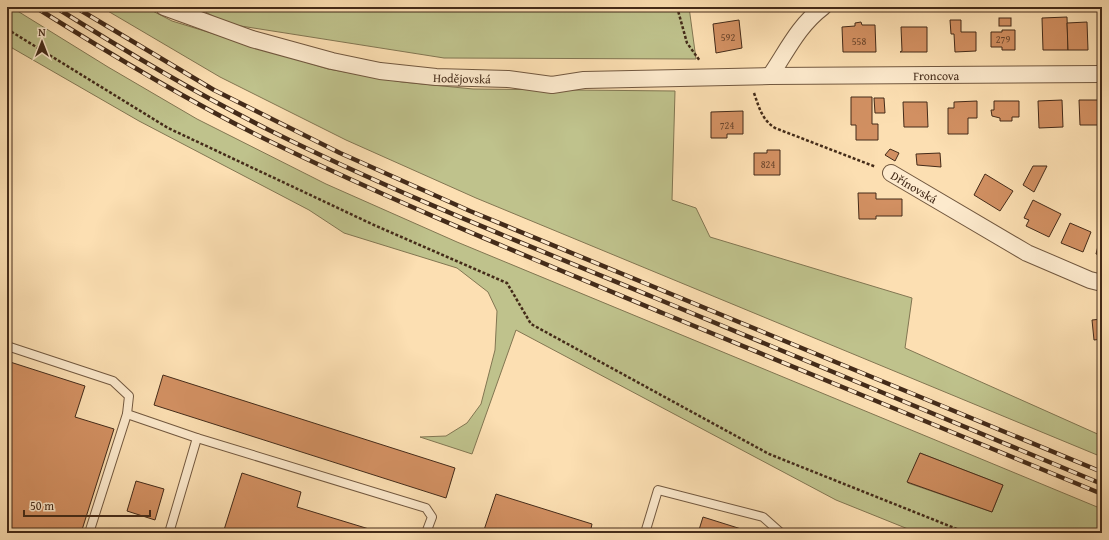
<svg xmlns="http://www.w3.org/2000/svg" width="1109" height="540" viewBox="0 0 1109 540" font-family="'Gentium Book Plus',serif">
	<rect width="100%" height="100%" fill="#fcdfb2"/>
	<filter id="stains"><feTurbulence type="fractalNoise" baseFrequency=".005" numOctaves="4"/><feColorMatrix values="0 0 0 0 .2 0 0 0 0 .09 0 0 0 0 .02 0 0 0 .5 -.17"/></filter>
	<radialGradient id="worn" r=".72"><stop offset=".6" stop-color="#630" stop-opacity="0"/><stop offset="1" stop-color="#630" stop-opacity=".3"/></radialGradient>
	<g fill="#bfc28c" stroke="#827652" fill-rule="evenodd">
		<path d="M7,7H11L108,67L197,119L326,184L457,242L1102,509V533H918L836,500L516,330L472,454L420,437L446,436L467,423L481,404L495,350L497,311L488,292L457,268L344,233L309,210L139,121L7,45ZM920,453L1003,485L992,512L908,483Z"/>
		<path d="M101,7H145L172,21L328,69L402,82L473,89L675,91L672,200L696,208L710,237L912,298L905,348L1102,436V457L476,198L346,140L220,77Z"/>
		<path d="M196,7H689L696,59L444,58L228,24Z"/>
	</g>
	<g fill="#d29062" stroke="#442b19">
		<path d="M947,7H974L947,10Z"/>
		<path d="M1067,17L1068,50H1043L1042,18Z"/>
		<rect x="999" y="18" width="12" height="8"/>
		<path d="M739,20L742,48L716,53L713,24Z"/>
		<path d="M950,20H961V32H976V51L955,52L954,34H951Z"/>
		<path d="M861,22L862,25H875L876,52H843L842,27L855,26V23Z"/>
		<path d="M1087,22L1088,50H1068L1067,23Z"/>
		<path d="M901,27H927V52H900L902,51Z"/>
		<path d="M1002,30H1015V50H1002V47H991V32H1002Z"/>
		<path d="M851,97H872V124H878V140H856V125H851Z"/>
		<path d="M874,98H884L885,113H875Z"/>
		<path d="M1062,100L1063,127L1039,128L1038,101Z"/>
		<path d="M1079,100H1102V125H1080Z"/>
		<path d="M977,101V118H968V134H948V108H954V102Z"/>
		<path d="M994,101H1019V117H1012V121H1000V118L992,116L991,110H994Z"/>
		<path d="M903,102H927L928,127H904Z"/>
		<path d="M743,111V134H727V138H711V112Z"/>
		<path d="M890,149L899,153L895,161L885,155Z"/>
		<path d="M767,150H780V175H754V153H767Z"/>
		<path d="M940,153L941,167L917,165L916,154Z"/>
		<path d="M1033,166H1047L1034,192L1023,185Z"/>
		<path d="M985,174L1013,191L1000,211L974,195Z"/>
		<path d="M858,193H876V199H902V216H876V219H859Z"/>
		<path d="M1033,200L1061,214L1049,237L1026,226L1029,220L1024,218Z"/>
		<path d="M1070,223L1091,232L1083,252L1061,243Z"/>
		<path d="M1101,234L1102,235V255L1096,254Z"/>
		<path d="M1102,319V339L1094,340L1092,320Z"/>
		<path d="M7,361L85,386L75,417L114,429L81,533H7Z"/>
		<path d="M163,375L455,468L446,498L154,405Z"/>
		<path d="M920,453L1003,485L992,512L907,482Z"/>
		<path d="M242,473L301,492L297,507L369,529L367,533H223Z"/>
		<path d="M136,481L164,489L155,520L127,511Z"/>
		<path d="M496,494L592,524L590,533H493L484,530Z"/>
		<path d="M703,517L754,533H698Z"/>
	</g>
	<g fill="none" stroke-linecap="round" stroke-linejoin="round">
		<g stroke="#72583f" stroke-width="10">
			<g id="service">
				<path d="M7,346L113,381L129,396L127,414L89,533"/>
				<path d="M127,414L197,438L426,508L432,517L426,533"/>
				<path d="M169,533L197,438"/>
				<path d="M645,533L658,490L763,517L781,533"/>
			</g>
		</g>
		<g stroke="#72583f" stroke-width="18">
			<g id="minor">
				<path id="s1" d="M164,7L252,39L332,61L380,71L436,77L508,79L552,85L584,80L770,76L1102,74"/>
				<path d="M770,76C787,51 798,26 823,7"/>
				<path id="s2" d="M891,173L1027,253L1090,280L1102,283"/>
			</g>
		</g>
		<g stroke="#442b19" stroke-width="2.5" stroke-dasharray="3 2" stroke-linecap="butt">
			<path d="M677,7L687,43L700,61"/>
			<path d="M7,29L168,128L374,225L507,283L531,324L769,454L967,533"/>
			<path d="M754,93C759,107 762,120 775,128L876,167"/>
		</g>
		<use href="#service" stroke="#fdeacd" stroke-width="8"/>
		<use href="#minor" stroke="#fdeacd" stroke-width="16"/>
		<g stroke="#442b19" stroke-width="4.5">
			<g id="rail">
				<path d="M35,7C110,54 186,100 265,139C396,203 531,258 665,314C811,374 956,434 1102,494"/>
				<path d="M55,7C125,51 197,94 271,131C395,193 525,244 653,297C803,359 952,422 1102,484"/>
				<path d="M75,7L214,90L340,153L470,211L1102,472"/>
			</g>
		</g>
		<use href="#rail" stroke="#fdeacd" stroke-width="3" stroke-dasharray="9" stroke-linecap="butt"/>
	</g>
	<g text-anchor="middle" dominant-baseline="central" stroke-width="3.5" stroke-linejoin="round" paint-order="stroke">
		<g font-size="10" fill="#68442b">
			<text x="728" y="37">592</text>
			<text x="1003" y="39">279</text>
			<text x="859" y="41">558</text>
			<text x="727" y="125">724</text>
			<text x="768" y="164">824</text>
		</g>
		<g font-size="12" fill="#442b19" stroke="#fdeacd">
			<text stroke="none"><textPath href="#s1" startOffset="783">Froncova</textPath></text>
			<text stroke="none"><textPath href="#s1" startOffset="308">Hodějovská</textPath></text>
			<text stroke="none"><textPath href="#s2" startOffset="27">Dřínovská</textPath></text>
		</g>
	</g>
	<rect width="1109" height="540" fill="none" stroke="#fcdfb2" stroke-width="24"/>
	<rect x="8" y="8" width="1093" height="524" fill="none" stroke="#442b19" stroke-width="2"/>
	<rect x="12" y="12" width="1085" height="516" fill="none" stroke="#442b19"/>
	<g transform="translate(42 42)" stroke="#fdeacd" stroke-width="3" paint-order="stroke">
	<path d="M0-3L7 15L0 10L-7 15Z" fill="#442b19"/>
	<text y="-6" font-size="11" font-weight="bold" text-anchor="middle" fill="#442b19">N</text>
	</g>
	<path d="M24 510v6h126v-6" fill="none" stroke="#442b19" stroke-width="2"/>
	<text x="30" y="510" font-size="12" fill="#442b19" stroke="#fdeacd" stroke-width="3" paint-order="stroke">50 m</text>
	<rect width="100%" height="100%" filter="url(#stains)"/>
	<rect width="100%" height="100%" fill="url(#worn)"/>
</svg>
